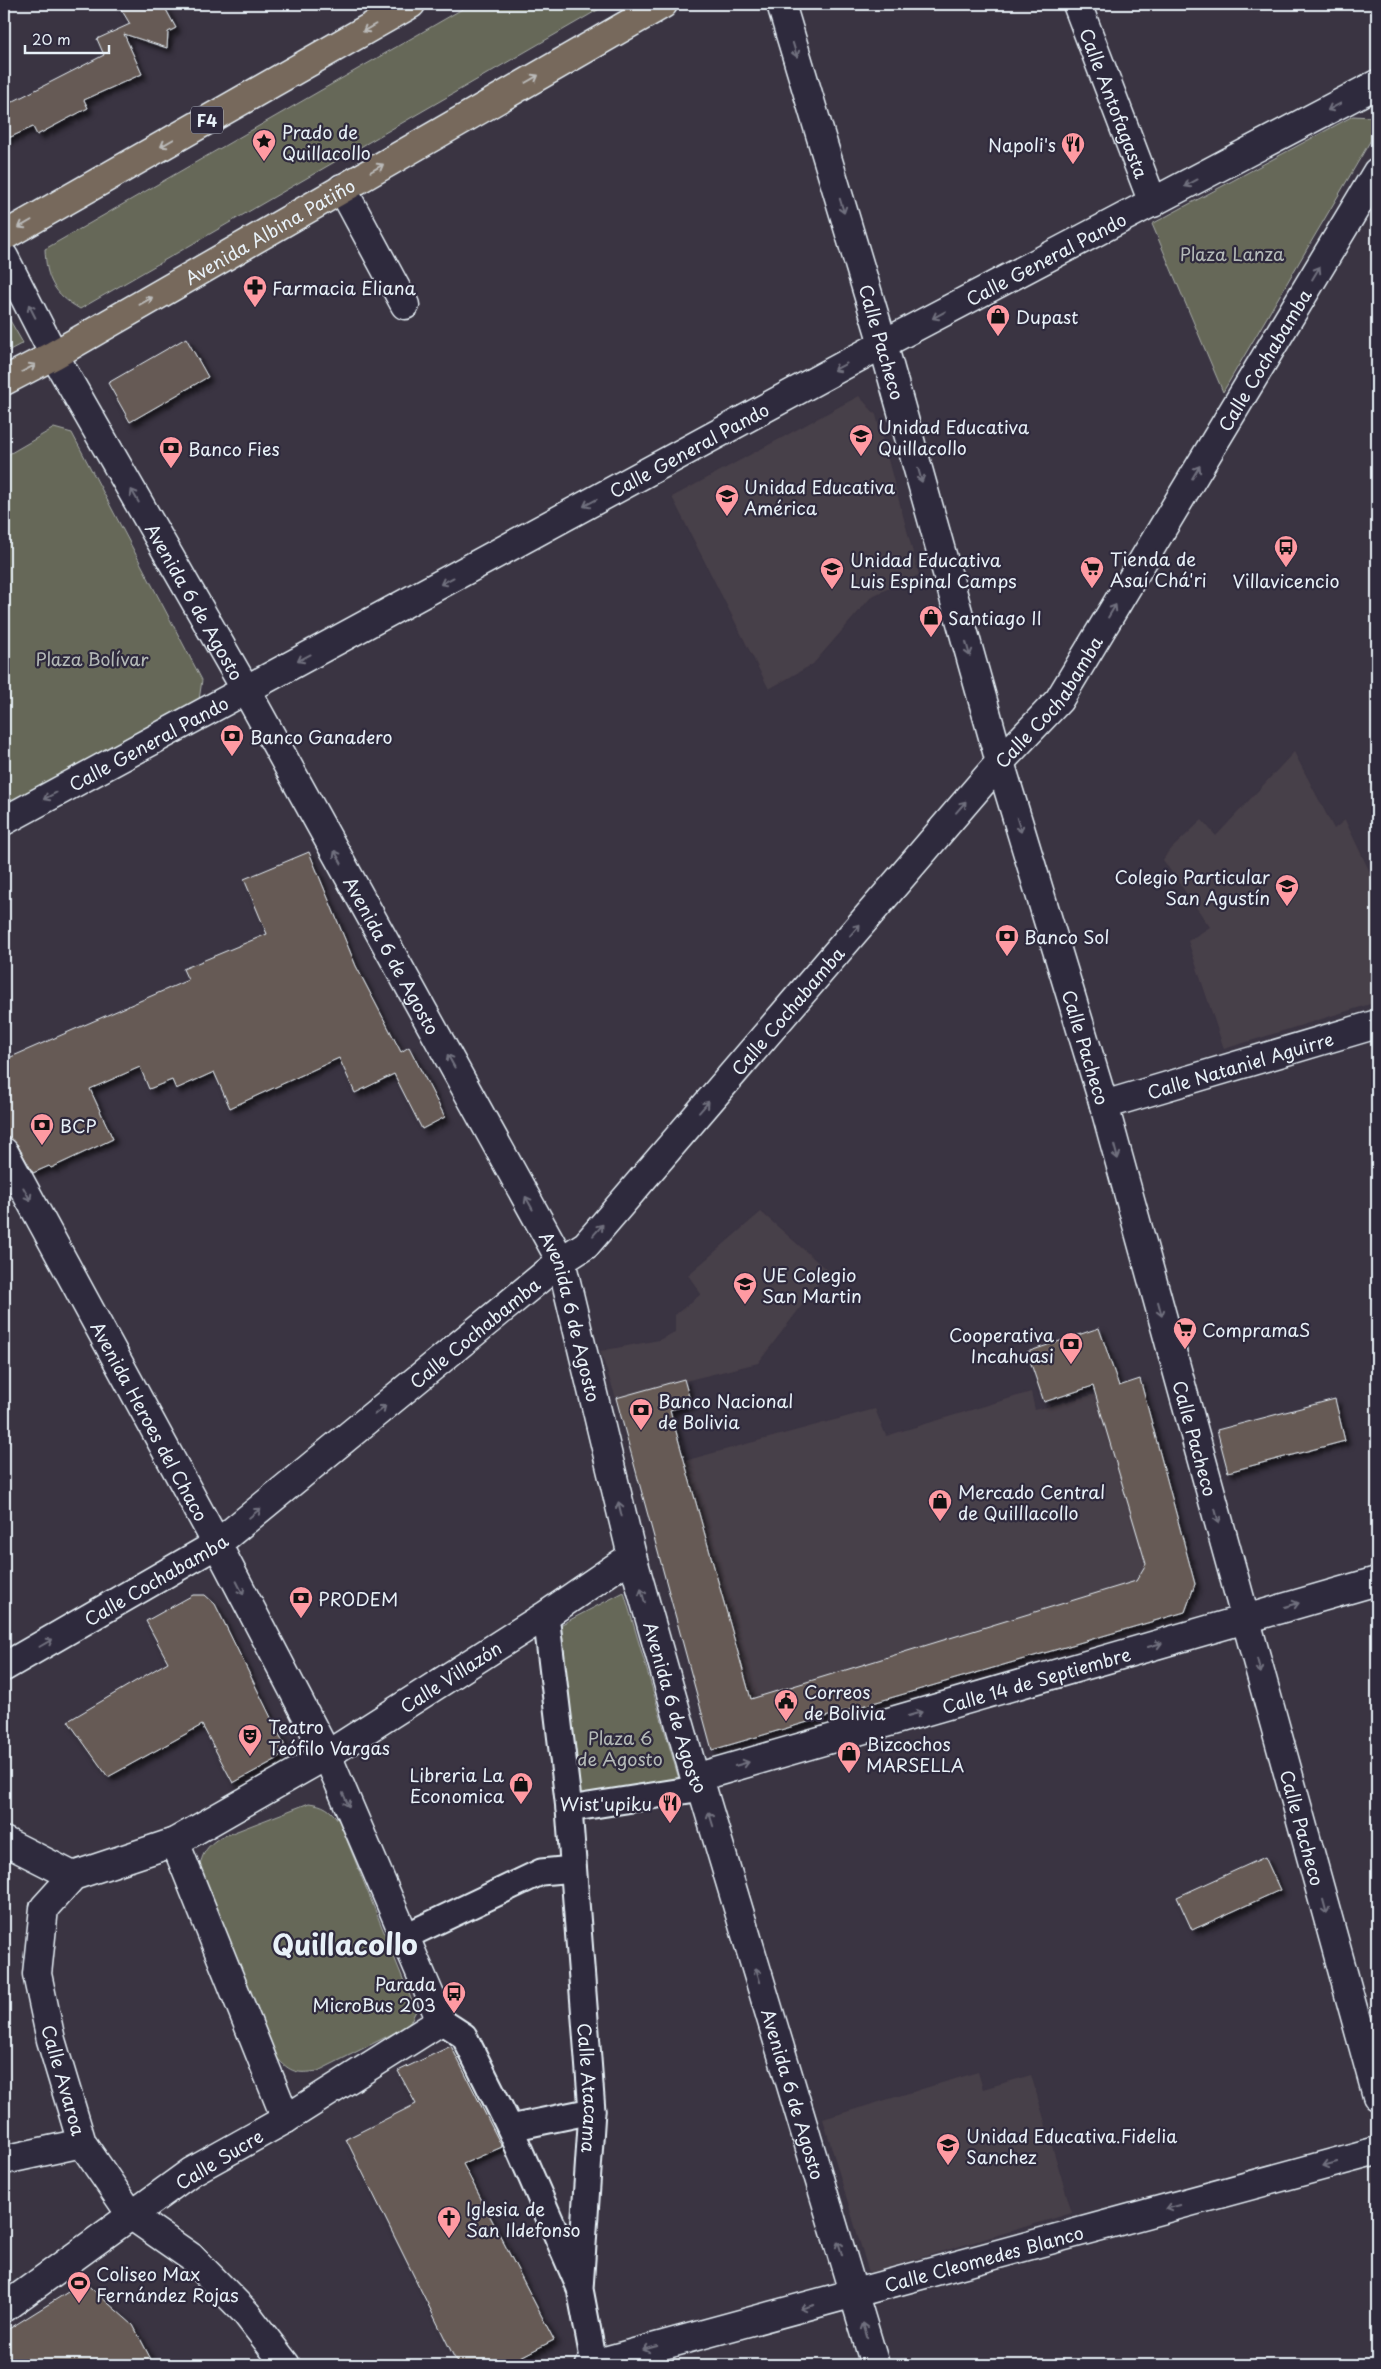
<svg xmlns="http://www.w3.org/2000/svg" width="1381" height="2369" viewBox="0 0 1381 2369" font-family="'Playpen Sans',sans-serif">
	<defs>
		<filter id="shadow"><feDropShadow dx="4.5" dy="4.5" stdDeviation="2.5" flood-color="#0009"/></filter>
	</defs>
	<rect width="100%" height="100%" fill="#3a3442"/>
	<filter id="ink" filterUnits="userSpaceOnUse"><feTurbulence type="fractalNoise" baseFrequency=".02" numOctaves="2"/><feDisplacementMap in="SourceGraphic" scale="10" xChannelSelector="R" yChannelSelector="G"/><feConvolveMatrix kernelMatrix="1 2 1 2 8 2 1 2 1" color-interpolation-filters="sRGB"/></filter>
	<g filter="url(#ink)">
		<g fill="#473f48">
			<path d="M859,396L876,415L919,575L872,596L813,664L769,689L672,497Z"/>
			<path d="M1294,752L1334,829L1345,820L1377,887V1002L1224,1049L1188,941L1210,927L1163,860L1168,852L1202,820L1216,836Z"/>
			<path d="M761,1212L828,1271L758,1363L616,1398L600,1351L659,1340L675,1332V1315L701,1294L688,1275Z"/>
			<path d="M1031,1392L1035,1410L1095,1394L1185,1612L761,1736L684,1461L875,1409L886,1436Z"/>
			<path d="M978,2072L983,2089L1031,2075L1072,2213L869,2273L823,2119Z"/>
		</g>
		<g fill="#666759" stroke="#a7aca8">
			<path d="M471,4H608L80,309C54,294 46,279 45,249Z"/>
			<path d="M1353,116L1372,117L1375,133L1223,392L1152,224Z"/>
			<path d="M4,310L23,343L4,353Z"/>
			<path d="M54,428L72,433L202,680L199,700L4,805V457Z"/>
			<path d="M624,1592L681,1786L577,1803L560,1625Z"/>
			<path d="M309,1803C324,1805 330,1809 339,1821L416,2011L408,2026L318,2071C297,2074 291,2073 276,2057L199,1875C200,1858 204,1848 219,1838Z"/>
		</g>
		<g fill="#665a55" stroke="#e8f1f8" filter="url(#shadow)">
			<path d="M118,4H163L176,28L168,32L167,48L124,34L142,74L84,100L88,108L37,135L33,127L4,140V106L104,55L97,39L130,24Z"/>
			<path d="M186,338L208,377L130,422L108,383Z"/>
			<path d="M309,852L356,966L401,1052L409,1047L445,1117L422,1129L394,1074L355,1093L339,1058L230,1108L214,1072L176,1089L172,1080L149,1089L140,1067L90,1089L113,1139L51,1168L49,1166L33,1173L17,1144L4,1134V1060L188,980L183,969L267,934L244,879Z"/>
			<path d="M1099,1328L1119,1386L1140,1379L1195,1584L1185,1612L712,1750L616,1398L684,1379L691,1404L670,1410L751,1699L1136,1581L1146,1564L1093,1386L1044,1402L1027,1352Z"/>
			<path d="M1335,1399L1345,1441L1228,1472L1217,1430Z"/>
			<path d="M193,1595H205L215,1604L284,1744L283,1752L277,1759L233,1783L202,1725L108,1777L68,1721L168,1662L146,1621Z"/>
			<path d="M1265,1857L1280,1890L1192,1930L1177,1897Z"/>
			<path d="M451,2046L502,2147L463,2164L554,2340L505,2365H458L346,2139L416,2104L398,2071Z"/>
			<path d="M84,2282L133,2325L154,2365H4V2332Z"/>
		</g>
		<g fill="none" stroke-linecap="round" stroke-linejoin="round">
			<g stroke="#e8f1f8" stroke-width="29">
				<g id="pedestrian">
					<path id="s1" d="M546,1615L569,1809L592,2111L580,2289L594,2363"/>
					<path d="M569,1809L702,1788"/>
					<path d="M406,1936L541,1872L573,1869"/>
					<path d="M441,2021L464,2036L510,2128L579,2286"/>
					<path d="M510,2128L592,2111"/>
				</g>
			</g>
			<g stroke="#e8f1f8" stroke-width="31">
				<g id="minor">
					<path d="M781,4L883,344"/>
					<path d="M342,188L405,305"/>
					<path id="s2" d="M1104,1105L1377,1024"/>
					<path id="s3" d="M4,1152L217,1544L327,1755L441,2021L286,2119L191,2172L4,2308"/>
					<path d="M4,1841L73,1876"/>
					<path d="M175,1842L286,2119"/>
					<path d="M4,2160L82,2143"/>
					<path id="s4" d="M286,2365L246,2313L191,2257L132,2216L82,2143L51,2040L37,1974L44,1908L73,1876L175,1842L327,1755L546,1615L632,1556"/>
					<path id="s5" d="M590,2365L1377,2151"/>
				</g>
			</g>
			<g stroke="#e8f1f8" stroke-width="31">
				<g id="tertiary">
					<path id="s6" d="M695,1778L1377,1581"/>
				</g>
			</g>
			<g stroke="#e8f1f8" stroke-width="31">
				<g id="secondary">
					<path id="s7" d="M1077,4L1153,203"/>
					<path id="s8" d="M4,257L54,355L246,690L561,1261L632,1556L695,1778L702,1788L875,2365"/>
					<path id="s9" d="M883,344L1000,762L1104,1105L1377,2096"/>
					<path id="s10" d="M4,821L883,344L1377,84"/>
					<path id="s11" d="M4,1667L217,1544L561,1261L586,1245L1000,762L1059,700L1377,172"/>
				</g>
			</g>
			<g stroke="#e8f1f8" stroke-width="31">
				<g id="primary">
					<path d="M4,236L411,4"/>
					<path id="s12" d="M4,381L54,355L663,4"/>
				</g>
			</g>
			<use href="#pedestrian" stroke="#2f2a3d" stroke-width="25"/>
			<use href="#minor" stroke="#2f2a3d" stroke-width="28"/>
			<use href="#tertiary" stroke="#2f2a3d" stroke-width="28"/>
			<use href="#secondary" stroke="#2f2a3d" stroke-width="28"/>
			<use href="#primary" stroke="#77695c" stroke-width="28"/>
		</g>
		<defs><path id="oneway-shaft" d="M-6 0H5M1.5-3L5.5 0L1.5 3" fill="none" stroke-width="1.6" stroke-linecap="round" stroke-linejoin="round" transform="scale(1.25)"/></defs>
		<g stroke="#bbbbba">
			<use href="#oneway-shaft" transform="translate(369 28) rotate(150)"/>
			<use href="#oneway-shaft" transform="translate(532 79) rotate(-30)"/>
			<use href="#oneway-shaft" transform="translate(167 143) rotate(150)"/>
			<use href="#oneway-shaft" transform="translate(377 168) rotate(-30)"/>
			<use href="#oneway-shaft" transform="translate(25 224) rotate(150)"/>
			<use href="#oneway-shaft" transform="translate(146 301) rotate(-30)"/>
			<use href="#oneway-shaft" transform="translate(29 368) rotate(-28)"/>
		</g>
		<g stroke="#70707e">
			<use href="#oneway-shaft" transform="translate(795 50) rotate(73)"/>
			<use href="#oneway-shaft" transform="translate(1334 107) rotate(152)"/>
			<use href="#oneway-shaft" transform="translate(1191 183) rotate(152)"/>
			<use href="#oneway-shaft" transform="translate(842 206) rotate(73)"/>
			<use href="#oneway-shaft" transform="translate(1316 273) rotate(-59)"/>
			<use href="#oneway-shaft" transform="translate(32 311) rotate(-117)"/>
			<use href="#oneway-shaft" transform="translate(939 315) rotate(152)"/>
			<use href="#oneway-shaft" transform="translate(840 367) rotate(152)"/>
			<use href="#oneway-shaft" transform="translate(1196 472) rotate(-59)"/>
			<use href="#oneway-shaft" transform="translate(920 475) rotate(74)"/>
			<use href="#oneway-shaft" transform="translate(135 496) rotate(-120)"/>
			<use href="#oneway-shaft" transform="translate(590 503) rotate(152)"/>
			<use href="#oneway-shaft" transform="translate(447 581) rotate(152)"/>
			<use href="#oneway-shaft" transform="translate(1112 611) rotate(-59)"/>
			<use href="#oneway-shaft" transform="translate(968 649) rotate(74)"/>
			<use href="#oneway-shaft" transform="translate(304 658) rotate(152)"/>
			<use href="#oneway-shaft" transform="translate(50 796) rotate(152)"/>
			<use href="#oneway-shaft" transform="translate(961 807) rotate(-49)"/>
			<use href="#oneway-shaft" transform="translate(1019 825) rotate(73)"/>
			<use href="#oneway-shaft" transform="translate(338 857) rotate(-119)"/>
			<use href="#oneway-shaft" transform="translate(855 930) rotate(-49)"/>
			<use href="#oneway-shaft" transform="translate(451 1061) rotate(-119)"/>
			<use href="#oneway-shaft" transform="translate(704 1107) rotate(-49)"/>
			<use href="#oneway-shaft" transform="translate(1116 1152) rotate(75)"/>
			<use href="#oneway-shaft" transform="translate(27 1194) rotate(61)"/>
			<use href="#oneway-shaft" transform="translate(529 1203) rotate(-119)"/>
			<use href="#oneway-shaft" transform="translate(598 1230) rotate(-49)"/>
			<use href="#oneway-shaft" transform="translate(1160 1309) rotate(75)"/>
			<use href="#oneway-shaft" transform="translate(380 1410) rotate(-39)"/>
			<use href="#oneway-shaft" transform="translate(620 1509) rotate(-103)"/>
			<use href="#oneway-shaft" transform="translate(255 1513) rotate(-39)"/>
			<use href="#oneway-shaft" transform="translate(1217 1516) rotate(75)"/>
			<use href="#oneway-shaft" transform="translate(240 1588) rotate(63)"/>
			<use href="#oneway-shaft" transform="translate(643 1596) rotate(-106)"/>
			<use href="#oneway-shaft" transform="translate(1292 1605) rotate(-16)"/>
			<use href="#oneway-shaft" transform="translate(46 1643) rotate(-30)"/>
			<use href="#oneway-shaft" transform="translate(1155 1645) rotate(-16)"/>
			<use href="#oneway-shaft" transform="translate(1259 1666) rotate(75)"/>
			<use href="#oneway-shaft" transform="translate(915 1714) rotate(-16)"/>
			<use href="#oneway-shaft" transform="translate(742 1764) rotate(-16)"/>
			<use href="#oneway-shaft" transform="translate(346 1800) rotate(66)"/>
			<use href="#oneway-shaft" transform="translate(711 1819) rotate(-107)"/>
			<use href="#oneway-shaft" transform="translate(1325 1907) rotate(75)"/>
			<use href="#oneway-shaft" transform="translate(758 1975) rotate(-107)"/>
			<use href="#oneway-shaft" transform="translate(1330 2164) rotate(165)"/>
			<use href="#oneway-shaft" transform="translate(1173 2207) rotate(165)"/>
			<use href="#oneway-shaft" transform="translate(840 2248) rotate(-107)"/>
			<use href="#oneway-shaft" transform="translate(807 2307) rotate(165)"/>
			<use href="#oneway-shaft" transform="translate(865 2330) rotate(-107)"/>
			<use href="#oneway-shaft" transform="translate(650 2348) rotate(165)"/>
		</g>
	</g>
	<defs>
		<g id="sight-pin" transform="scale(1.25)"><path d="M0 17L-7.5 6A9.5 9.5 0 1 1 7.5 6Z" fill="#ff9aa2" stroke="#2f2a3d"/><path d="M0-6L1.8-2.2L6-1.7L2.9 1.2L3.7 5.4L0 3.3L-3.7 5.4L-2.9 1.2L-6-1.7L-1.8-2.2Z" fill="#111"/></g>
		<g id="restaurant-pin" transform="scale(1.25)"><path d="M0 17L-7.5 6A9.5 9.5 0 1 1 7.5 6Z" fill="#ff9aa2" stroke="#2f2a3d"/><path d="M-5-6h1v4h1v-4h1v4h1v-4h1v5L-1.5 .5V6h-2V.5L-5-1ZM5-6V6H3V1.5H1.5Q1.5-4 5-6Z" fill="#111"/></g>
		<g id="pharmacy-pin" transform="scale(1.25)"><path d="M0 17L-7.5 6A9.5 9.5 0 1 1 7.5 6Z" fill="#ff9aa2" stroke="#2f2a3d"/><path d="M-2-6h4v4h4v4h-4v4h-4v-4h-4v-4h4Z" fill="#111"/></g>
		<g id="shop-pin" transform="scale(1.25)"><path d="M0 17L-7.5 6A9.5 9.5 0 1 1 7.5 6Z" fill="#ff9aa2" stroke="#2f2a3d"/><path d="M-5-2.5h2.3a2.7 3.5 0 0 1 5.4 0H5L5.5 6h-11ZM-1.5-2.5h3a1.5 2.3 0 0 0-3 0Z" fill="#111"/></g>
		<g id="school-pin" transform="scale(1.25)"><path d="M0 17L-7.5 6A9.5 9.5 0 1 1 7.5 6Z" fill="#ff9aa2" stroke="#2f2a3d"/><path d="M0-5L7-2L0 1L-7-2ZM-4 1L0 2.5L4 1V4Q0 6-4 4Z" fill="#111"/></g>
		<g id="bank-pin" transform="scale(1.25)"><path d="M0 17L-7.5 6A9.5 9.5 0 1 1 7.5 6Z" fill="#ff9aa2" stroke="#2f2a3d"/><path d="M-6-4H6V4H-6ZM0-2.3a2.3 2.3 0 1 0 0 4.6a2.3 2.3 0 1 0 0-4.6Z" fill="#111"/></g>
		<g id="bus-pin" transform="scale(1.25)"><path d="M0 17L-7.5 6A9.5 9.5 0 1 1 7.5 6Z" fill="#ff9aa2" stroke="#2f2a3d"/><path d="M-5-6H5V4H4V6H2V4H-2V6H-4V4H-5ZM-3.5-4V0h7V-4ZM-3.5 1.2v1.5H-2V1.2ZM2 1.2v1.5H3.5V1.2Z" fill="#111"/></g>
		<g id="supermarket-pin" transform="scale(1.25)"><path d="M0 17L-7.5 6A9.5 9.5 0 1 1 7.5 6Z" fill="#ff9aa2" stroke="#2f2a3d"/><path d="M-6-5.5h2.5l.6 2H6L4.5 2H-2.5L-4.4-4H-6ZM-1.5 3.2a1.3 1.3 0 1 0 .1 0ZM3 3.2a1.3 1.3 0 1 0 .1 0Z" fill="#111"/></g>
		<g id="civic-pin" transform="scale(1.25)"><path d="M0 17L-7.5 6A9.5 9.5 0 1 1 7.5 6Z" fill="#ff9aa2" stroke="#2f2a3d"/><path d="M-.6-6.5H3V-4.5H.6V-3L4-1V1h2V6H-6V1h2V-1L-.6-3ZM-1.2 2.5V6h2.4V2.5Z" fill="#111"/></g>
		<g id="theatre-pin" transform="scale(1.25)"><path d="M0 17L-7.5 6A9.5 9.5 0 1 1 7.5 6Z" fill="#ff9aa2" stroke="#2f2a3d"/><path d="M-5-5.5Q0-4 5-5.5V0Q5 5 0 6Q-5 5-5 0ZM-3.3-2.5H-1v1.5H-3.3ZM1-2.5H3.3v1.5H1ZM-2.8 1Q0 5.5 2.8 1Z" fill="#111"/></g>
		<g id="church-pin" transform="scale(1.25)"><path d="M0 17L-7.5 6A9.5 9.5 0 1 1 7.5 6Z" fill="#ff9aa2" stroke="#2f2a3d"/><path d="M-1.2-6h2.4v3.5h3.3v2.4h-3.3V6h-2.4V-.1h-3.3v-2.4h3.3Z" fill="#111"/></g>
		<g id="stadium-pin" transform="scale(1.25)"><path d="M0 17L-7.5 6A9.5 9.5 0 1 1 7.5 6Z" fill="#ff9aa2" stroke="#2f2a3d"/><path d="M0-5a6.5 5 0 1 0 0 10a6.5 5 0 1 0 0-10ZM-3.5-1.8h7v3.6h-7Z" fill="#111"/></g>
	</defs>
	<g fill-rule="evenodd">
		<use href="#sight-pin" x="264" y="141"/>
		<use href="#restaurant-pin" x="1073" y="144"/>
		<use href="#pharmacy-pin" x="255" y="287"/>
		<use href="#shop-pin" x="998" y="316"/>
		<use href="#school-pin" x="861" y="436"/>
		<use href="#bank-pin" x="171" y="448"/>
		<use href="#school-pin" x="727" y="496"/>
		<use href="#bus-pin" x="1286" y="547"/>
		<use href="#supermarket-pin" x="1092" y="568"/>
		<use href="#school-pin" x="832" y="569"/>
		<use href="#shop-pin" x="931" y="617"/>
		<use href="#bank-pin" x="232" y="736"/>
		<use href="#school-pin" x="1287" y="886"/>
		<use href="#bank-pin" x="1007" y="936"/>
		<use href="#bank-pin" x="42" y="1125"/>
		<use href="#school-pin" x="745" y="1284"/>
		<use href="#supermarket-pin" x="1185" y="1329"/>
		<use href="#bank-pin" x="1071" y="1344"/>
		<use href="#bank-pin" x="641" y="1410"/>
		<use href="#shop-pin" x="940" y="1501"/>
		<use href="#bank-pin" x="301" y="1598"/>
		<use href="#civic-pin" x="786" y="1701"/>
		<use href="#theatre-pin" x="250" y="1736"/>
		<use href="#shop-pin" x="849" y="1753"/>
		<use href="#shop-pin" x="521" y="1784"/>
		<use href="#restaurant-pin" x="670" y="1803"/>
		<use href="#bus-pin" x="454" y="1993"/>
		<use href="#school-pin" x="948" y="2145"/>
		<use href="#church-pin" x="449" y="2218"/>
		<use href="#stadium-pin" x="79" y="2283"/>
	</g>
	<g text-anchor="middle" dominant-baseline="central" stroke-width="4.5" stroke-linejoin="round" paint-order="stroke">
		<rect fill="#2f2a3d" stroke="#b0b5c0" stroke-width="1" x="191" y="106.5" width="32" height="27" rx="4"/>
		<g font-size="16" font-weight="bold" fill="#e8f1f8">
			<text x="207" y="120">F4</text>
		</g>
		<g font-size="18" fill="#e8f1f8" stroke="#2f2a3d">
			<text stroke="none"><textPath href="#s7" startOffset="106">Calle Antofagasta</textPath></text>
			<text stroke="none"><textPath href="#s12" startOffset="305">Avenida Albina Patiño</textPath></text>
			<text stroke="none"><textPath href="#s10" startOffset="1184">Calle General Pando</textPath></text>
			<text transform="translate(882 342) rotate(74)">Calle Pacheco</text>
			<text stroke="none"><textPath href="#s11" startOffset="1840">Calle Cochabamba</textPath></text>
			<text stroke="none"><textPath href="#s10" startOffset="779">Calle General Pando</textPath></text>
			<text stroke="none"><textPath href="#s8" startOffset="394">Avenida 6 de Agosto</textPath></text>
			<text stroke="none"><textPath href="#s11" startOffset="1435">Calle Cochabamba</textPath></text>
			<text stroke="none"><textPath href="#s10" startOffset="164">Calle General Pando</textPath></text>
			<text stroke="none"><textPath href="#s8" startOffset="799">Avenida 6 de Agosto</textPath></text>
			<text stroke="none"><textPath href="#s11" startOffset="1030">Calle Cochabamba</textPath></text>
			<text stroke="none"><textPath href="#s9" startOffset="732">Calle Pacheco</textPath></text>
			<text stroke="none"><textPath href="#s2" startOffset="142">Calle Nataniel Aguirre</textPath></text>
			<text stroke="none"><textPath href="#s8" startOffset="1204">Avenida 6 de Agosto</textPath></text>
			<text stroke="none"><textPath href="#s11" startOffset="579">Calle Cochabamba</textPath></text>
			<text stroke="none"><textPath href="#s3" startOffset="306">Avenida Heroes del Chaco</textPath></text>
			<text stroke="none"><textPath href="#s9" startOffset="1138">Calle Pacheco</textPath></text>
			<text stroke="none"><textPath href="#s11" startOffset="175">Calle Cochabamba</textPath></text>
			<text stroke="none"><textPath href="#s4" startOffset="1018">Calle Villazón</textPath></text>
			<text stroke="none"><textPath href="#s6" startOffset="355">Calle 14 de Septiembre</textPath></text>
			<text stroke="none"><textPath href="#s8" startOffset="1609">Avenida 6 de Agosto</textPath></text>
			<text stroke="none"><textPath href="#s9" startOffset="1542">Calle Pacheco</textPath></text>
			<text transform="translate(64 2080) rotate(74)">Calle Avaroa</text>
			<text stroke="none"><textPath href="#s1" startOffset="475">Calle Atacama</textPath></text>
			<text stroke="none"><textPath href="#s8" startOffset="2014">Avenida 6 de Agosto</textPath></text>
			<text transform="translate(219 2159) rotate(-31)">Calle Sucre</text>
			<text stroke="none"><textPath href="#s5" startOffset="408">Calle Cleomedes Blanco</textPath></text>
		</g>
		<g font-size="18" fill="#e8f1f8" stroke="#2f2a3d" text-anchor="start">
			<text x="282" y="131">Prado de<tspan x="282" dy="21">Quillacollo</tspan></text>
			<text x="1056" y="144" text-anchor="end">Napoli's</text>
			<text x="272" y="287">Farmacia Eliana</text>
			<text x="1016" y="316">Dupast</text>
			<text x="878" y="426">Unidad Educativa<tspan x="878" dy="21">Quillacollo</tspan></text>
			<text x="188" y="448">Banco Fies</text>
			<text x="744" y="486">Unidad Educativa<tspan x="744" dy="21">América</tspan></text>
			<text x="1110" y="558">Tienda de<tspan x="1110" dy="21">Asaí Chá'ri</tspan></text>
			<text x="850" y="559">Unidad Educativa<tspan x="850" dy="21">Luis Espinal Camps</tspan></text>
			<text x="1286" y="580" text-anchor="middle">Villavicencio</text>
			<text x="948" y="617">Santiago II</text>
			<text x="250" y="736">Banco Ganadero</text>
			<text x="1270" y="876" text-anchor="end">Colegio Particular<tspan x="1270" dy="21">San Agustín</tspan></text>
			<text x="1024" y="936">Banco Sol</text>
			<text x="60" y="1125">BCP</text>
			<text x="762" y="1274">UE Colegio<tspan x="762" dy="21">San Martin</tspan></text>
			<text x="1202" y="1329">CompramaS</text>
			<text x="1054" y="1334" text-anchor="end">Cooperativa<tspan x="1054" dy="21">Incahuasi</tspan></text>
			<text x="658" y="1400">Banco Nacional<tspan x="658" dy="21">de Bolivia</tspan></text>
			<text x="958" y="1491">Mercado Central<tspan x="958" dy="21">de Quilllacollo</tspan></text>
			<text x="318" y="1598">PRODEM</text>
			<text x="804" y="1691">Correos<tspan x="804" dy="21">de Bolivia</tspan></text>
			<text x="268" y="1726">Teatro<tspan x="268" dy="21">Teófilo Vargas</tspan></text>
			<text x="866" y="1743">Bizcochos<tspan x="866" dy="21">MARSELLA</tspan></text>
			<text x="504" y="1774" text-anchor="end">Libreria La<tspan x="504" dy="21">Economica</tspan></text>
			<text x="652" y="1803" text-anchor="end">Wist'upiku</text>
			<text x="436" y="1983" text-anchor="end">Parada<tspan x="436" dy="21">MicroBus 203</tspan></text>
			<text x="966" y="2135">Unidad Educativa.Fidelia<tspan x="966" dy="21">Sanchez</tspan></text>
			<text x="466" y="2208">Iglesia de<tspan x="466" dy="21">San Ildefonso</tspan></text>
			<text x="96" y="2273">Coliseo Max<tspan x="96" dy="21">Fernández Rojas</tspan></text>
		</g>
		<g font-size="18" fill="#b4bab8" stroke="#2f2a3d">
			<text x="1232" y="253">Plaza Lanza</text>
			<text x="92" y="658">Plaza Bolívar</text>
			<text x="620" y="1737">Plaza 6<tspan x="620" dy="21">de Agosto</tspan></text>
		</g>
		<g font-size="28" font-weight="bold" fill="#e8f1f8" stroke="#2f2a3d">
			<text x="345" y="1943">Quillacollo</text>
		</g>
	</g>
	<rect width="1381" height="2369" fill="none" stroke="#2f2a3d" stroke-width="20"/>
	<rect x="10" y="10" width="1361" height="2349" fill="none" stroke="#e8f1f8" stroke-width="2" filter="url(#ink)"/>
	<path d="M25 45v8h84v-8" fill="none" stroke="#e8f1f8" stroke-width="2.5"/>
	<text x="32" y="45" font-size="15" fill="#e8f1f8" stroke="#2f2a3d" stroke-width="4" paint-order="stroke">20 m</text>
</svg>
